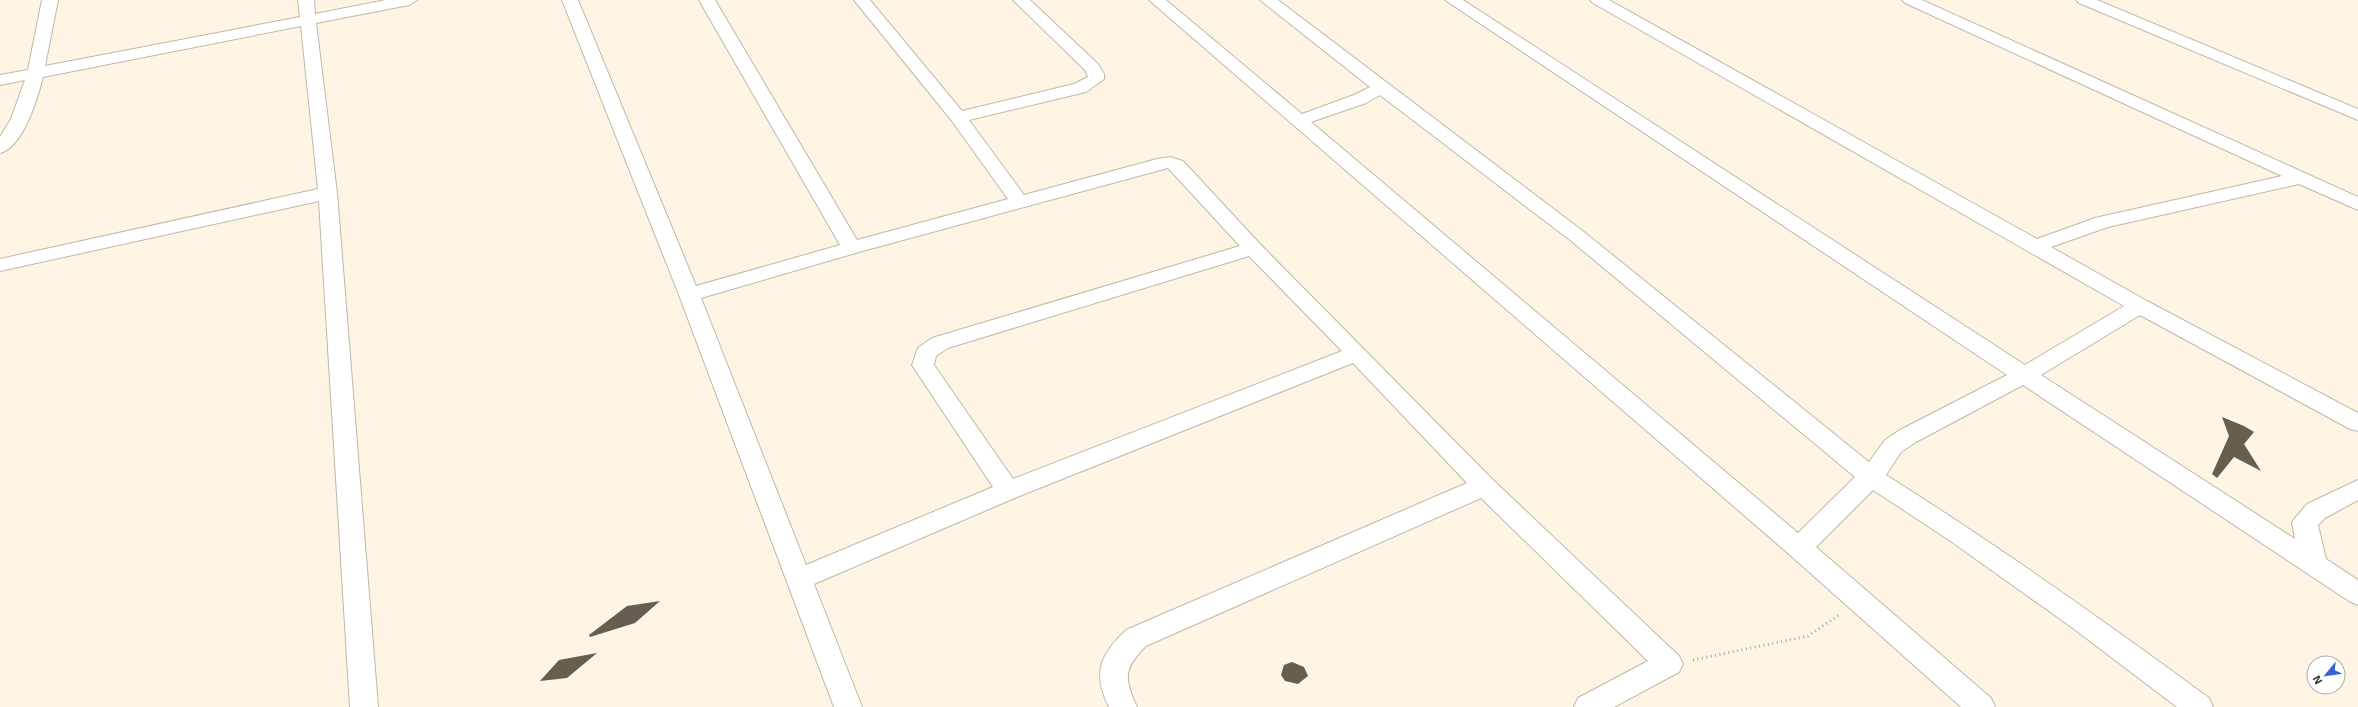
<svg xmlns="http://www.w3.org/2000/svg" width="2358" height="707" viewBox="0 0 2358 707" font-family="'Exo 2',sans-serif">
	<rect width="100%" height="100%" fill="#fdf4e4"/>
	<g fill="#665e51">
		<path d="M2222,417L2244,426L2254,432L2244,444L2261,471L2234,457L2217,478L2212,474L2229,436Z"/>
		<path d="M660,601L635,623L590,637L589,635L627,606Z"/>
		<path d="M597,653L567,678L540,681L559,660Z"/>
		<path d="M1292,662L1304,667L1308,676L1298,684L1285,681L1281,675L1284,665Z"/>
	</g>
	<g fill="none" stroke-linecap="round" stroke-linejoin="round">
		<g stroke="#c0b7a8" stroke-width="2">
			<g id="minor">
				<path d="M42,0H58L45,66L300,17L298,0H314L315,14L386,0H417L409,5L316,23L337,193L378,707H350L319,201L0,271V259L318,189L301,26L43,77C38,97 23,148 0,153V137L11,119L25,80L0,85V75L28,70Z"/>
				<path d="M562,0H578L696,286L840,245L699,0H715L857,240L1008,199L952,121L854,0H870L962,111L1074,84L1088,77L1085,70L1013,0H1030L1098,64L1104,74V79L1086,92L969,120L1024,195L1157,159L1170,157L1183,161L1260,244L1493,480L1679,656L1683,664L1679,672L1614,707H1574L1578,698L1648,661L1481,498L1146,646C1123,669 1124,678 1137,707H1109C1092,673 1100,655 1126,630L1467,483L1353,363L1017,497L814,584L862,707H834L679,295ZM1168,168L1240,246L932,338L918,348L912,365L993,487L806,565L701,298L859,252ZM1249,256L1342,351L1013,479L934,365L936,356L948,348Z"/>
				<path d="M1149,0H1166L1302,114L1354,95L1370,87L1260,0H1278L1584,232L1869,462L1885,440L1900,430L2007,375L1445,0H1463L2025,365L2124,306L1593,3L1590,0H1609L2037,239L2095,218L2282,176L1905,3L1902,0H1922L2358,197V210L2299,184L2108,227L2051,247L2147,301L2358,413V431L2350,429L2140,315L2041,375L2295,539L2292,522L2307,504L2358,480V500L2325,518L2318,525L2326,559L2358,580V605L2349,601L2023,385L1916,442L1901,452L1886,475C1997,545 2103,620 2209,698L2213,707H2177L2070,626L1949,540L1873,490L1816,547L1991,698L1995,707H1961L1790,555ZM1380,95L1570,240L1855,477L1798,533L1311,122L1366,103Z"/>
				<path d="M2076,0H2097L2358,109V120L2079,3Z"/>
			</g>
		</g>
		<path stroke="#aba599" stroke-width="3" stroke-dasharray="1 3.5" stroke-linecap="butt" d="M1693,660L1808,636L1839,615"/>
		<use href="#minor" fill="#fff" fill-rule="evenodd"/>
	</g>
	<g transform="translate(2326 675) rotate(241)"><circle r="19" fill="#ffffff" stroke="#afadab"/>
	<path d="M0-3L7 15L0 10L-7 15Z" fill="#3363d2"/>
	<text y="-6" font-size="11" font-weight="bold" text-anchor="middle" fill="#36332d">N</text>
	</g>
</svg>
